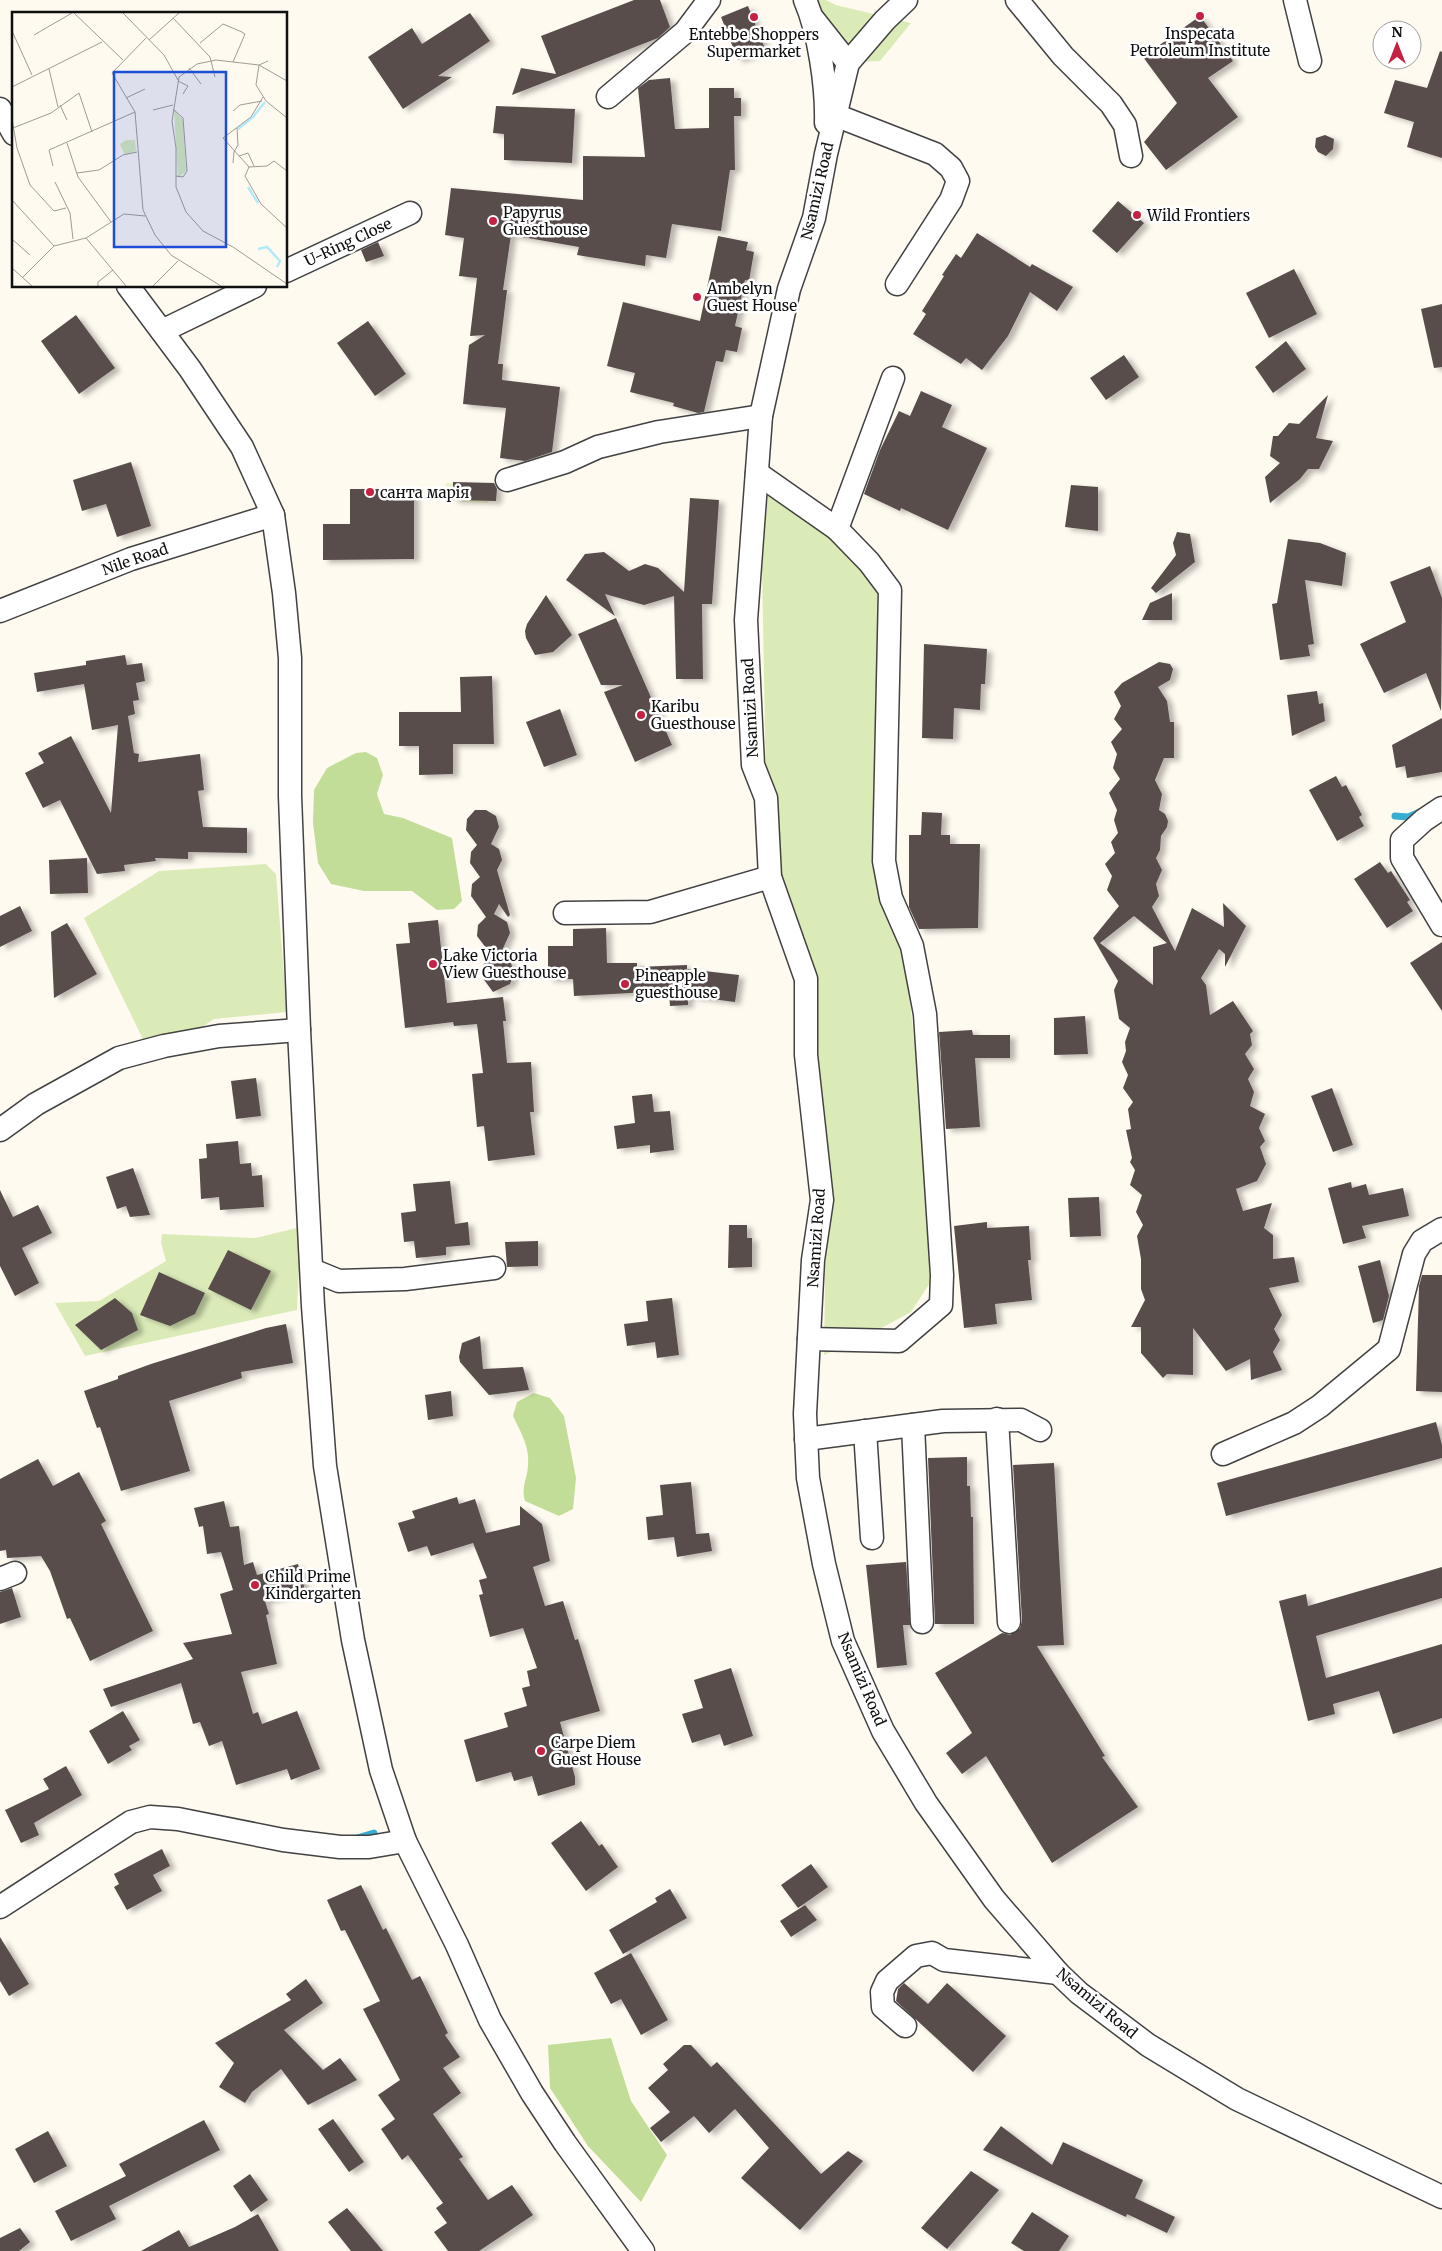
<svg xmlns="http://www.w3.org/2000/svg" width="1442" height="2251" viewBox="0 0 1442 2251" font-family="Merriweather,serif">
	<defs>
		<filter id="shadow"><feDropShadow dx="5.5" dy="3" stdDeviation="2.5" flood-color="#0004"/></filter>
	</defs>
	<rect width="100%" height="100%" fill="#fffaf0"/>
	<g fill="#dbebb8">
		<path d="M811,0H826L836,5L911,23L880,61L861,62Z"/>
		<path d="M783,490L876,552L893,577L890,902L908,980L937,1272L911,1312L854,1343L824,1355L826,1210L766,786L762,569L768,492Z"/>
		<path d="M266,864L276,874L287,1012L214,1019L153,1060L84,918L159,871Z"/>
		<path d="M301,1227L297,1310L85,1356L55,1303L99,1301L166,1261L161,1243L162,1234L255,1238Z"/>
	</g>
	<g fill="#c2dd97">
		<path d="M366,752L377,758L383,775L377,794L384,814L403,818L452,838L462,901L454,909L437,910L412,891H364L331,884L318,863L313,823L314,790L327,768L356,753Z"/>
		<path d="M534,1393L550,1398L564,1416L576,1478L573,1509L559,1516L525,1501C521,1486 527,1480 528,1466C530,1447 521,1433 513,1416L517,1402Z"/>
		<path d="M611,2038L631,2101L667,2155L641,2202L588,2146L550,2088L548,2045Z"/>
	</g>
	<path fill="#ebf2ca" d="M446,483L489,484L488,503L445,501Z"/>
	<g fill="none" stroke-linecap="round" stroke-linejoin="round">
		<g stroke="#37add2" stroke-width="7">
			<path d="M1395,816L1408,817L1420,812"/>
			<path d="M357,1838L374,1833"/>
		</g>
	</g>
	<g fill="#584e4b" fill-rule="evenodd" filter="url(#shadow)">
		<path d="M634,0H660L670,27L658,38L512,95L521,68L556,74L541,36Z"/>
		<path d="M748,6L765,49L738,60L721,17Z"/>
		<path d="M470,13L490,41L438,76L452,77L403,109L368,57L412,28L422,44Z"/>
		<path d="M1200,16L1233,61L1208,78L1238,117L1166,170L1144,142L1177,103L1143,57Z"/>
		<path d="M1440,51L1442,52V158L1407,147L1414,122L1384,113L1395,80L1427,88Z"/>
		<path d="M670,78L675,129L709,128V88H734V98H741V116H734L735,170H730L721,231L672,224L666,258L646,255L645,266L577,255L579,247L511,235L503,290H507L498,364H503L502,380L560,387L552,452L525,461L500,458L506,408L463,404L469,345L485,335L470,336L477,278L459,276L464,238L445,235L451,188L583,200V156L645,157L638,88L649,80Z"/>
		<path d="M496,106L575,109L572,163L504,160V134L493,133Z"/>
		<path d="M1325,135L1334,139L1333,149L1326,156L1318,152L1315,147L1316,138Z"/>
		<path d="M1118,201L1144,223L1117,253L1092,231Z"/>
		<path d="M977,233L1030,267L1032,264L1073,287L1057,311L1030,292L1008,336L982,370L966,358L961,364L913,334L926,314L922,311L944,276L942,275L956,254L961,258Z"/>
		<path d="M718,236L748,242L746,250L754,252L749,281L745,280L735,326L742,328L737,352L726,350L723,362L716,361L704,412L698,413L673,406L674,403L630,392L635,373L607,366L623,302L700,321Z"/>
		<path d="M378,242L384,256L366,262L361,250Z"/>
		<path d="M1294,269L1317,314L1269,338L1246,293Z"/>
		<path d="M1442,304V367L1434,368L1421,309Z"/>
		<path d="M76,315L115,368L79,394L41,341Z"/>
		<path d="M368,321L406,374L375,396L337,343Z"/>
		<path d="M1286,341L1306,369L1273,393L1255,367Z"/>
		<path d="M1124,355L1139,377L1106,400L1090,378Z"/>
		<path d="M921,391L952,405L942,427L987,448L948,530L901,508L900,511L864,494L880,450L899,411L910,416Z"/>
		<path d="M1328,395L1316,438L1333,441L1319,469H1308L1300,479L1270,503L1265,477L1280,463L1270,456L1273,436H1278L1289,423L1299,424Z"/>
		<path d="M131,462L151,526L117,537L106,504L82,511L73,480Z"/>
		<path d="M453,482L494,483L497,489L496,501L453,500Z"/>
		<path d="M1071,485L1098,487V531L1065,527Z"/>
		<path d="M350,489H414V559L323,560V524H350Z"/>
		<path d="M690,498L719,500L712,604H702L703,679H676L674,596L644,605L605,594L615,616L566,580L585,554L604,552L629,571L645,564L658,568L684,592Z"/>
		<path d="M1177,532L1190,534L1195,562L1156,593L1151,588L1176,555L1173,543Z"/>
		<path d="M1288,539L1320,543L1346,553L1342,586L1305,580L1314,644L1308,645L1310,656L1280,660L1272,604L1277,603Z"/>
		<path d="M1430,566L1442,598L1441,711L1426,673L1384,693L1360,644L1406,622L1390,582Z"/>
		<path d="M1172,593V620H1142L1150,603Z"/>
		<path d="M546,595L572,635L553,652L535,655L526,638L525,631L527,624Z"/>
		<path d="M616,618L672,745L635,762L604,692L623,685H601L578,634Z"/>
		<path d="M924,644L987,649L985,684H981L980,710L954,708L953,739L922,738Z"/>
		<path d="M125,655L127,665L142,663L145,681L136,683L139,700L133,701L135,714L128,716L134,753L139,754L138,762L200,754L204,790L198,791L203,827L247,828V853L188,852V859L155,858L156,861L124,865L125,871L97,874L60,800L43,808L25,773L44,763L38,753L71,736L111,813L118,725L92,730L84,684L37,692L34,673L86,665V661Z"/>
		<path d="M1159,662L1170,664L1173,669L1170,680L1158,687L1167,701L1170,722H1174V758H1164L1155,780L1162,794L1159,810L1165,814L1168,821L1167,827L1161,836L1160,850L1156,858L1162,870L1156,884L1159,896L1152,907L1175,951L1192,908L1224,927L1223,903L1246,926L1225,967V954L1219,949L1201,978L1206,985L1210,1015L1233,1001L1253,1031L1250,1034L1252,1045L1245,1054L1254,1069L1248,1079L1254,1092L1250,1106L1265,1114L1259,1128L1265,1141L1260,1147L1266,1164L1257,1181L1236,1189L1243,1211L1272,1203L1264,1228L1273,1235V1259L1294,1257L1299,1282L1269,1288L1282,1315L1274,1329L1280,1340L1273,1352L1282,1370L1251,1380L1250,1359L1226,1371L1193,1328V1375L1167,1374L1163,1378L1141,1353V1327H1131L1145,1300L1141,1289V1259L1137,1236L1143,1225L1136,1212L1142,1195L1130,1185L1135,1170L1130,1162L1132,1158L1126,1130L1131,1129L1128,1109L1133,1102L1123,1088L1128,1075L1122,1062L1126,1051L1125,1042L1130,1028L1119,1019L1114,990L1118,981L1093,938L1119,906L1107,890L1112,876L1105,864L1115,853L1111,842L1118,833L1114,820L1117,810L1109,793L1120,779L1113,768L1117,754L1111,742L1122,729L1114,719L1121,706L1114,692L1122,683ZM1134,916L1167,943L1153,947V985L1100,943Z"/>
		<path d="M492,676L494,744H453V774L419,775V746H399V712H461L460,677Z"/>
		<path d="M1317,691L1319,704L1323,703L1325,721L1292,736L1287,695Z"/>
		<path d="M560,709L577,755L544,767L526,722Z"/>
		<path d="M1442,718V772L1407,778L1405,766L1396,768L1392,745Z"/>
		<path d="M1336,776L1342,787L1346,785L1362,815L1359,817L1364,826L1337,841L1309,790Z"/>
		<path d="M475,810H486L496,816L499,827L491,844L499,849L502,860L497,870L510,915L508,917L499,904L494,914L507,922L510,933L500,955L511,963L514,974L510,984L493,992L482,977L483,965L492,956L477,936L478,925L486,917L471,896L472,884L480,877L470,863L471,852L477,845L466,830L467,819Z"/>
		<path d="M922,812L942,813L941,835H950V844H980L978,928L919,929L909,907V835H921Z"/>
		<path d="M87,858L88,893L50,894L49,860Z"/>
		<path d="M1380,862L1388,873L1391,871L1410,900L1407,902L1413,911L1387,928L1354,879Z"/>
		<path d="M20,906L32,931L0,947V916Z"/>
		<path d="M438,920L447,1003L503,997L506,1021H503L507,1063L531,1062L534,1112H530L535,1155L488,1161L484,1126L477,1127L472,1074L483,1073L477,1024L454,1026L453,1022L405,1028L396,944L410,943L408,923Z"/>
		<path d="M67,923L97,974L54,998L51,932Z"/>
		<path d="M606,928L607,963H637V967L687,965V969L739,975L735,1002L688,996V1005L670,1006L669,991L574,996L573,979H548V946H573V929Z"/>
		<path d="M1442,942V1011L1410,963Z"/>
		<path d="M1085,1016L1088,1054L1054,1055V1018Z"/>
		<path d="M972,1030L973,1035H1010V1058H975L980,1127L946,1129L939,1032Z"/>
		<path d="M256,1078L261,1116L236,1119L231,1081Z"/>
		<path d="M1332,1088L1353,1145L1333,1152L1311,1096Z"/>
		<path d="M652,1094L654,1112L670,1111L674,1150L650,1153V1145L617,1149L614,1126L635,1123L632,1096Z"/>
		<path d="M238,1141L240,1164L251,1163L252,1176L262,1175L264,1207L220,1210L219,1197L201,1199L199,1159L207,1158L206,1144Z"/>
		<path d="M133,1168L150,1215L130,1217L126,1206L117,1209L106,1177Z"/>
		<path d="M450,1181L455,1224L468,1222L470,1245L446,1247V1255L416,1258L414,1241L404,1242L401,1213L416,1211L413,1184Z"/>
		<path d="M1351,1182L1352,1188L1366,1184L1369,1195L1403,1188L1409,1216L1362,1226L1366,1238L1343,1244L1328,1188Z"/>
		<path d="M0,1190L13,1217L38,1205L52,1233L22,1248L39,1283L15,1296L0,1266Z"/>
		<path d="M1099,1197L1101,1236L1070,1237L1068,1198Z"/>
		<path d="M987,1222V1228L1029,1226L1031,1260H1028L1032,1300L995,1304L997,1324L964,1328L954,1226Z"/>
		<path d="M729,1225H747V1238H752V1267L728,1268Z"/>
		<path d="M538,1241V1266L507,1267L505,1242Z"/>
		<path d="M228,1250L271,1271L251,1310L208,1289Z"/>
		<path d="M1380,1260L1389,1296L1383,1320L1373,1323L1358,1266Z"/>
		<path d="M159,1272L205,1293L195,1314L170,1326L140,1315Z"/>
		<path d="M1422,1275H1442V1392L1416,1391L1419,1286Z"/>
		<path d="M115,1298L132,1313L138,1330L101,1350L75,1325Z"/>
		<path d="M672,1298L679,1355L657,1358L655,1342L627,1346L624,1324L648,1321L646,1301Z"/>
		<path d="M286,1324L293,1363L241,1372L242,1378L169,1401L190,1471L121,1491L100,1427L97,1428L84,1391L118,1379V1376L151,1364L266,1328Z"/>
		<path d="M480,1336L483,1369L523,1367L529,1390L489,1395L460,1362L459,1357L462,1343Z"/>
		<path d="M451,1391L453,1416L428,1420L425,1395Z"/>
		<path d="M1436,1422L1442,1445V1458L1226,1516L1217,1483Z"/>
		<path d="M967,1457V1486H970L971,1517H973L974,1624H935L928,1458Z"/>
		<path d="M38,1459L53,1486L79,1472L106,1521L101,1524L153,1631L90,1661L70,1618L67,1619L50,1571L41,1556L7,1558L6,1550L0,1551V1479Z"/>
		<path d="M1054,1463L1064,1645L1037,1646L1105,1756L1102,1757L1138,1807L1052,1863L986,1756L962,1774L946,1753L972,1733L935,1673L1002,1633L1010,1635L1020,1628L1022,1621L1013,1465Z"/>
		<path d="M691,1482L696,1534L709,1533L712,1551L677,1557L674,1537L648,1540L646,1517L663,1515L660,1485Z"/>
		<path d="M457,1497L459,1504L475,1499L486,1533L520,1525V1506L542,1524L550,1561L533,1567L545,1606L563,1601L575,1640L578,1639L600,1711L560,1722L575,1777V1785L538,1796L532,1776L514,1781L511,1772L476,1782L464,1740L508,1727L504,1713L527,1706L522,1688L530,1686L527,1671L537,1668L523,1628L490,1637L479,1595L483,1594L479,1580L487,1578L473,1543L431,1556L427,1546L408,1552L398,1523L415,1518L412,1511Z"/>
		<path d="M224,1501L230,1527L239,1526L244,1565L253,1562L257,1575L298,1564L305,1590L265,1601L269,1614L266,1615L277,1664L241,1672L253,1714L258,1712L262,1724L297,1711L320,1769L291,1780L287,1769L236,1785L222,1741L209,1746L200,1722L193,1724L181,1683L111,1707L103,1689L193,1659L183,1643L232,1634L220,1594L233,1590L221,1552L207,1554L203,1526L199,1527L194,1508Z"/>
		<path d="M906,1562L910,1625H903L907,1665L877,1668L866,1565Z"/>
		<path d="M1442,1567V1598L1316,1636L1326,1678L1442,1644V1718L1393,1734L1379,1691L1333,1704L1335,1714L1308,1721L1279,1601L1306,1594L1308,1606Z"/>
		<path d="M12,1588L21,1617L0,1624V1592Z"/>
		<path d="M731,1668L753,1736L724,1746L720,1734L692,1743L682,1714L703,1708L694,1680Z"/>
		<path d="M123,1711L140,1740L129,1746L132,1750L108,1764L89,1731Z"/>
		<path d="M66,1766L82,1795L34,1823L39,1835L21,1843L5,1810L49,1789L43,1779Z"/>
		<path d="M581,1821L599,1846L602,1844L618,1867L586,1891L551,1843Z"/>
		<path d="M162,1849L170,1866L153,1875L162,1891L127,1910L114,1887L119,1884L114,1874Z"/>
		<path d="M811,1864L828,1887L798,1908L781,1885Z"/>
		<path d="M361,1885L383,1930L386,1928L412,1980L420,1976L448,2033L445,2035L460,2057L443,2068L461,2093L433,2114L463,2157L459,2159L488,2200L512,2185L533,2215L479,2251H448L434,2232L447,2223L436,2208L443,2203L408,2155L402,2160L381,2129L395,2119L378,2095L400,2080L363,2009L380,2001L345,1930L341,1931L327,1900Z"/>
		<path d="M670,1889L687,1918L623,1954L609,1930L657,1902L655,1898Z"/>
		<path d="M805,1905L817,1920L791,1937L780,1921Z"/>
		<path d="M0,1937L29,1984L9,1996L0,1981Z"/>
		<path d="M631,1953L668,2020L641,2035L621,1999L611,2004L594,1973Z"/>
		<path d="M306,1979L323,2003L284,2030L323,2070L340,2058L357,2080L308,2105L281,2069L252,2092L245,2103L219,2087L234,2063L215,2043L291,2000L286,1994Z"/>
		<path d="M904,1983L928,2004L947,1983L1006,2036L973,2072L896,2001L898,1989Z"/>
		<path d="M684,2045H691L711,2067L717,2062L821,2174L848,2151L863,2161L800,2230L741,2178L769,2148L735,2109L709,2133L694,2116L661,2142L650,2128L670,2112L648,2088L668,2070L663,2064Z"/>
		<path d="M333,2119L364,2162L349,2172L318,2129Z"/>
		<path d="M204,2120L220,2150L109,2206L116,2219L71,2241L55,2211L126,2176L119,2164Z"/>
		<path d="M1001,2126L1052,2165L1063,2142L1143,2180L1135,2198L1175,2217L1167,2233L1127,2214L1126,2217L983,2150Z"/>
		<path d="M48,2131L67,2166L34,2183L15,2149Z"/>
		<path d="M971,2171L999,2190L947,2249L921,2228Z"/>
		<path d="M250,2174L268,2200L251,2212L233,2186Z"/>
		<path d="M347,2208L383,2251H351L328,2222Z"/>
		<path d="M1032,2212L1069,2236L1059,2251H1024L1011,2243Z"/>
		<path d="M258,2214L279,2251H141L179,2230L189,2247L235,2227Z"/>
		<path d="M20,2228L30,2242L19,2251H0V2238Z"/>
	</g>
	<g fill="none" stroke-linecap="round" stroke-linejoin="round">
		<g stroke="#424242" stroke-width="25">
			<g id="minor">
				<path d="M805,0C819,32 827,87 826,123"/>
				<path d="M906,0L885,20L848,63L826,154L814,218L789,289L761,416L746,620L753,765L766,798L770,877L806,979V1055L822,1200L813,1260L805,1414L808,1478L824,1564L843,1641L883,1731L926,1803L994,1899L1058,1973L1079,1993L1148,2045L1237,2099L1442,2197"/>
				<path d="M1017,0L1063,56L1111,104L1125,125L1131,156"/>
				<path d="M1295,0L1310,61"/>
				<path d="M814,20L848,63"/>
				<path d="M608,97L685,32L709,0"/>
				<path d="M0,109L14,134"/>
				<path d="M835,115L935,154L951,168L958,181L951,200L897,284"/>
				<path d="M286,271L410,213"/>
				<path d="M128,286L190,369L242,447L273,515L284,593L290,658V796L299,1030L313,1306L325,1466L353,1640L381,1770L405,1841L457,1945L490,2020L532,2093L565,2143L643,2251"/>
				<path d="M162,331L255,286"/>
				<path d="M757,473L837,529L869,562L890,590L884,861L891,898L912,946L925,1014L942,1275L941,1305L899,1341L809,1339"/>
				<path d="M507,480L565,462L598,447L659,432L761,416"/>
				<path d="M837,529L893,378"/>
				<path d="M0,611L131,559L273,515"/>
				<path d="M1442,808L1424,820L1402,840V858L1442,925"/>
				<path d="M565,913L650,912L770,877"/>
				<path d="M0,1130L36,1104L119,1058L164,1046L219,1036L299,1030"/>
				<path d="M312,1270L339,1281L405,1279L494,1268"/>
				<path d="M997,1419L1009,1622"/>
				<path d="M913,1425L922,1622"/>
				<path d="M865,1431L872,1538"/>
				<path d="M806,1439L943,1421L1021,1420L1040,1430"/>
				<path d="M1223,1454L1294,1423L1320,1406L1389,1349L1414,1254L1422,1241L1442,1229"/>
				<path d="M0,1579L15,1573"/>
				<path d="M0,1907L131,1822L150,1817L178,1819L283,1840L340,1847H369L405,1841"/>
				<path d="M905,2026L883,2007L882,1992L887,1981L916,1956L932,1953L944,1960L1058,1973"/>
			</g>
		</g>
		<use href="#minor" stroke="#fff" stroke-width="22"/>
	</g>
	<g fill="#c52143" stroke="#fff" stroke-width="2">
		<circle cx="1200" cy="16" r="5"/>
		<circle cx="754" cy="17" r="5"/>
		<circle cx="1137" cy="215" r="5"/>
		<circle cx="493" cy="221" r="5"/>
		<circle cx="697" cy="297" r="5"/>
		<circle cx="370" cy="492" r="5"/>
		<circle cx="641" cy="715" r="5"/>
		<circle cx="433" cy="964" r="5"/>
		<circle cx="625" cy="984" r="5"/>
		<circle cx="255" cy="1585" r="5"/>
		<circle cx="541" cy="1751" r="5"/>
	</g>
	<g text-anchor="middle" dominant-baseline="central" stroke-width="5" stroke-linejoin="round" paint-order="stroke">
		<g font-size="15" fill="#0f0f0f" stroke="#fff" text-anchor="start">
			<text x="1200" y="33" text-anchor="middle">Inspecata<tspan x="1200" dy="17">Petroleum Institute</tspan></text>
			<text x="754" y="34" text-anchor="middle">Entebbe Shoppers<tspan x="754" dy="17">Supermarket</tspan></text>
			<text x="503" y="212">Papyrus<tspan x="503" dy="17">Guesthouse</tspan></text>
			<text x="1147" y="215">Wild Frontiers</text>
			<text x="707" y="288">Ambelyn<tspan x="707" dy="17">Guest House</tspan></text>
			<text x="380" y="492">санта марія</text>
			<text x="651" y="706">Karibu<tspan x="651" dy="17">Guesthouse</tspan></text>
			<text x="443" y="955">Lake Victoria<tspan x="443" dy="17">View Guesthouse</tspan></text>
			<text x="635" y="975">Pineapple<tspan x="635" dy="17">guesthouse</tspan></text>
			<text x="265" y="1576">Child Prime<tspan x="265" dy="17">Kindergarten</tspan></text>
			<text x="551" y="1742">Carpe Diem<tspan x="551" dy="17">Guest House</tspan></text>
		</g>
		<g font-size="15" fill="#0f0f0f" stroke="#fff">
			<text transform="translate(817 191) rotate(-77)">Nsamizi Road</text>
			<text transform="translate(348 242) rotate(-25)">U-Ring Close</text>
			<text transform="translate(135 559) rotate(-19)">Nile Road</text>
			<text transform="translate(750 708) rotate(-93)">Nsamizi Road</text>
			<text transform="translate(816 1238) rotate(-86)">Nsamizi Road</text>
			<text transform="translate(862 1679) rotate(67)">Nsamizi Road</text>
			<text transform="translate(1097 2003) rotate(40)">Nsamizi Road</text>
		</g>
	</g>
	<g transform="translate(12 12)">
		<rect width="275" height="275" fill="#fffaf0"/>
		<path d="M162,98L171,108L174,159L166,166ZM114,128H123L124,139L113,143L108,132Z" fill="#dbebb8"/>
		<path fill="none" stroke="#b3eaf8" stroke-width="2.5" d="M226,117L241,105L253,90M236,175L246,191M246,237L255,235L268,249L265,255"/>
		<path fill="none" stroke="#9f9c96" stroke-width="1" d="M62,1L111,48M111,1L152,43L166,68M161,6L198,45L203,65M0,19L20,63M22,23L60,1M134,26L100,61L123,100L131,198L143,223L159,243L209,274M137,28L167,1M188,31L211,12L230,20L233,22L221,50M256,49L247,53L244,73L254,89L275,106M177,56L189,72M37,57L46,95M166,69L176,74L171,82M275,69L247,53L204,48L185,52L167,65L160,109L164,136V175L174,200L191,219L221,235L275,272M0,75L90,30M114,86L133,77M48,93L55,108M161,97L171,106L175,159L171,165L164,164M141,98L161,93M221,99L228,93L250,89M0,107L5,136L18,173L42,199L54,196M1,116L39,101L67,81L80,120M55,131L66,165L99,210M227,144L236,141L242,154M221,151L222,140L226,133L225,116M41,154L37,138L123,100M237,155L211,126L239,105L251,85M275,159L262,149L255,154L237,155L233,164L249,192L275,216M65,161L87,158L111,143L125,140M43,170L58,201L61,227M0,188L42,234M74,226L114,274M0,227L18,243M0,256L20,274M11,265L42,234L74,226L112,202L133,204M86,274V270L101,258M141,274L166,249"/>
		<path fill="#1d4ed8" fill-opacity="0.15" stroke="#1d4ed8" stroke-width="2.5" d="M102,60H214V235H102Z"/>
		<rect width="275" height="275" fill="none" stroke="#0f0f0f" stroke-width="2.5"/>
	</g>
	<g transform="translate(1397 45)"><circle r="24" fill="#ffffff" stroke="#9f9f9f"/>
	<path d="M0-4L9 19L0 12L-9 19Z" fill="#c52143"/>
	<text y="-8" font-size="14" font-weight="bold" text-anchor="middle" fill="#0f0f0f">N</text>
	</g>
</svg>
